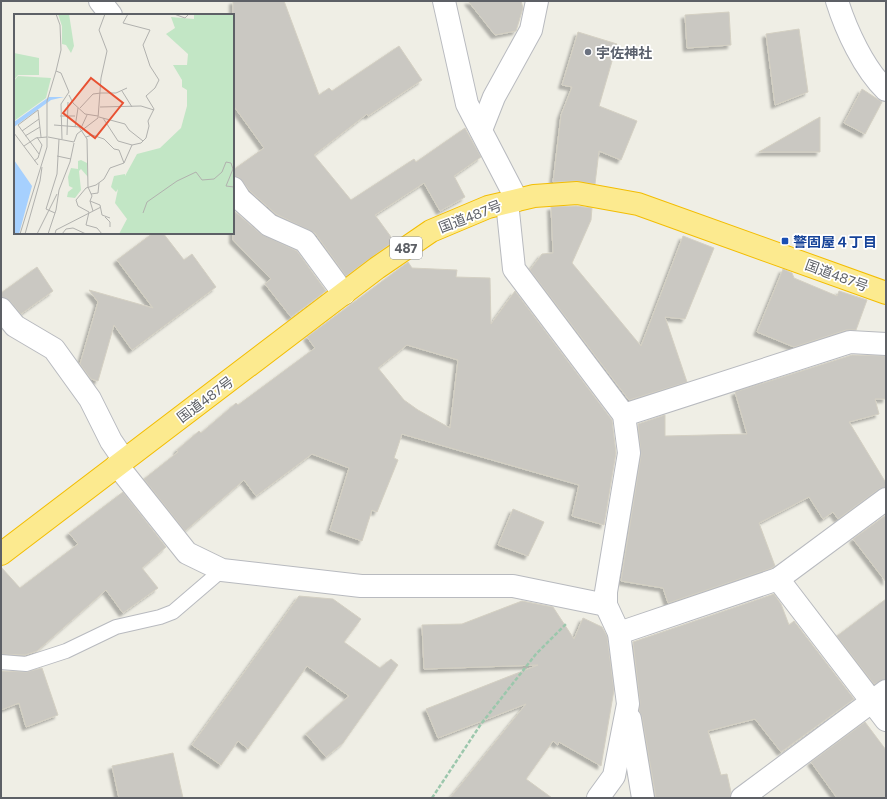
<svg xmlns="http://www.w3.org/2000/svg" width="887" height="799" viewBox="0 0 887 799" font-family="Commissioner,'Noto Sans JP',sans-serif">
	<defs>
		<filter id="shadow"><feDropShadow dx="-3.5" dy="3.5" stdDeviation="1" flood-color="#0004"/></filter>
	</defs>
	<rect width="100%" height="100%" fill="#efeee5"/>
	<g fill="#cac8c2" stroke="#d4d0c3" fill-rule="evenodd" filter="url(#shadow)">
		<path d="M233,1H284L319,95L329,88L332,91L399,46L422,80L368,116L367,114L314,155L351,200L414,159L416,162L465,128L481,157L454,176L465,197L440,211L424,183L375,215L394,241L346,276L315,233L276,214L250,191L239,177L233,176V170L264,148L233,105Z"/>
		<path d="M468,1H521L523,8L516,31L495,35Z"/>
		<path d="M729,12L731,45L687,48L685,15Z"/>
		<path d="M799,29L808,92L775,105L766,34Z"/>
		<path d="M578,32L617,44L599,106L637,121L621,160L599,151L595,184L576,181L553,182L561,115L572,87L562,85Z"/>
		<path d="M862,89L882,102L865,134L844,123Z"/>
		<path d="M820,117V152H759Z"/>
		<path d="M576,206L592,208L591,220L572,263L641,346L683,236L714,248L685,319L665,317L687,382L629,400L530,270L542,254L553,253L551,207Z"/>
		<path d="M233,210L261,234L297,251L326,291L291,317L265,284L271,279L233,240Z"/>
		<path d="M153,233H163L184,260L192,254L216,287L132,350L114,325L98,381L91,379L80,364L98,302L89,290L153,308L117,260Z"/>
		<path d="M408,262L412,268L457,270L456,277L490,278L491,324L515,291L612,420L616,453L604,525L572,516L579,485L402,434L394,458L398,460L377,512L372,510L362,541L330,530L349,468L312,454L256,496L244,480L185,531L144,479L178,452L177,450L199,431L201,433L236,403L238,405L315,348L307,337ZM407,345L458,360L450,428L418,410L404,400L378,368Z"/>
		<path d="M37,267L53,291L21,314L10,301L1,297V293Z"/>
		<path d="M783,269L792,273L794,278L837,296L839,291L867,300L856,330H846L794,347L757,332Z"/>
		<path d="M852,355L886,356V399H875L879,414L849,422L886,483V487L879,489L838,519L833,512L823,519L809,497L759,523L775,566L772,568L668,603L663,588L621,581L641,455L638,424L665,415V436L747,434L735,392Z"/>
		<path d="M123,492L166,547L142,568L158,588L123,613L106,590L37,651L25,655L1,654V567L20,588L78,544L69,533Z"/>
		<path d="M513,509L544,522L528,556L498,545Z"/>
		<path d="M886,515V582L853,539Z"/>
		<path d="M774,594L781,604L789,625L794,621L854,699L781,752L755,719L708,731L721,775L727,774L731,792L730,798H656L642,717L639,711L640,702L633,642Z"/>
		<path d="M299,596L333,599L361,619L344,642L380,668L391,659L398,665L343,743L326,757L306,734L349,696L307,666L248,749L238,741L221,765L192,745Z"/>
		<path d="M886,599V679L874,684L837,636Z"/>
		<path d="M522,601L553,607L574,639L583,618L602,627L607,636L614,690L601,766L559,742L558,745L553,741L526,779L552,798H450L526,704L438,738L426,709L538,665L424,669L422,625L462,624Z"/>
		<path d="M42,668L58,715L26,727L19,703L1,710V671L26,672Z"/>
		<path d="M865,722L886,750V798H837L811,762Z"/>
		<path d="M173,753L183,798H119L112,766Z"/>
	</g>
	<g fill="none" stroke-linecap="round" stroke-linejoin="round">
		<g stroke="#b8babf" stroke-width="16">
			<path id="lane" d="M1,662L26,664L66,651L116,627L160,617L173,612L222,570"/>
		</g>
		<g stroke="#b8babf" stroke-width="24">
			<g id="street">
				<path d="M100,1L111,15"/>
				<path d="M444,1L467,104L517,200"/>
				<path d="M837,1C846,30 864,69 886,90"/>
				<path d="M481,130L494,97L531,30L537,1"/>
				<path d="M233,188L240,199L269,225L305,241L344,294"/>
				<path d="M507,202L514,269L624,415L629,453L606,592V605L619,633L628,704L614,776L598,798"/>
				<path d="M1,309L15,326L54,349L90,399L111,441L124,460"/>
				<path d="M624,415L850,342L886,344"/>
				<path d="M117,465L187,553L222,570L361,586H513L606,605"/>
				<path d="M778,579L886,720"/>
				<path d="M619,633L778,579L886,499"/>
				<path d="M630,719L643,798"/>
				<path d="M742,798L886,691"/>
			</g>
		</g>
		<g stroke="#f3bd02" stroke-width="24">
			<path id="highway" d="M1,554L377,268L431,231L488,207L534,196L577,193L638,204L886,293"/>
		</g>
		<path stroke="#9bc7ac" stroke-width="2.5" stroke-dasharray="4 2" stroke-linecap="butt" d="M432,798L481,724L536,654L566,624"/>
		<use href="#lane" stroke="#fff" stroke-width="14"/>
		<use href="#street" stroke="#fff" stroke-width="22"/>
		<use href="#highway" stroke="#fcea8f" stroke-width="22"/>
	</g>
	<circle fill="#6b7280" stroke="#fff" stroke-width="1.5" cx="588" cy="52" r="4"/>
	<rect fill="#1a4fb4" stroke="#fff" stroke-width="1.5" x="781" y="237" width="8" height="8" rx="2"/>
	<g text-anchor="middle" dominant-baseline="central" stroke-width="3.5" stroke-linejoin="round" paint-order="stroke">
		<rect fill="#fff" stroke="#8e9094" stroke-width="1" x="390" y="237" width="32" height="22" rx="3"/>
		<g font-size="13" font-weight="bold" fill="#5d6066">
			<text x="406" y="248">487</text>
		</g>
		<g font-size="14" font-weight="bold" fill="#5b616d" stroke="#fff" text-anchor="start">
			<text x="596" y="52">宇佐神社</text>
		</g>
		<g font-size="14" fill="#5d6066" stroke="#fff">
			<text transform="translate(470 216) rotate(-21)">国道487号</text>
			<text transform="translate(837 275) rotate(20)">国道487号</text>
			<text transform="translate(205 399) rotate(-37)">国道487号</text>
		</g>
		<g font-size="14" font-weight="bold" fill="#164399" stroke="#fff" text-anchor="start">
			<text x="793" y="241">警固屋４丁目</text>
		</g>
	</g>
	<g transform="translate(14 14)">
		<rect width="220" height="220" fill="#efeee5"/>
		<path d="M44,0H55L60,32L57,39L52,31L48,30V12ZM180,0H220V220H105L113,205L101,189L104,175L102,178L97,173L100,162L111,160V162L123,140L146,134L167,114L173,92V76L168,73V66L159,51H173L174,40L152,20L161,14L157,3L180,5ZM0,39L25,44V61H4L0,66ZM4,62L37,64L32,84L0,107V67ZM67,146L73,149L74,163L67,155L65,157L67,176L61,184L53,183L54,178L59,174L55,172L54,163L57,154L64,155V147Z" fill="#c2e6c5"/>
		<path d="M35,83H50L37,86L0,113V108ZM0,146L18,172L5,220H0Z" fill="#a6d0fe"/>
		<path fill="none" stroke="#b1b1ae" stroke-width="1" d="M42,0L46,11L47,36L42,57L47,59L55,78L47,90L48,125M160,0L171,4L175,0M108,77L118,93M87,79H102L113,74M55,81L59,89L71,100L84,102M86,93L127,92L140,96M66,94L79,80L87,79M46,102H61M85,103L111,110L115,116L129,127M89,104L104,127L118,131M40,111L65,113L73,125L74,173L78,182L76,187M61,113L64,94M67,114L73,101M8,117L25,105M0,119L24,151M53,121L54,88M11,122L26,113M34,123L60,128L63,120L84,104L87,64L93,37L85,16L91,0M72,123L78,121L90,125L100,135L105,136L110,149M10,132L22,124L33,123M25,140L4,111L24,96L27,123M43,142L57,145M20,147L24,144L28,131L23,123M77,180L84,179L85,169M79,197L76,187L86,191L88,201L96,204M41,199L32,195L43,160L45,125M129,199L133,188L163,167L182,158L188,166L200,165L208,158L212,148L217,149L219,155L212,172L220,173M91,203L96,208V213M6,220L33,133V87L42,57M11,220L26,167L28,153M23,220L43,180M34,220L42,196L45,176L56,148L60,129M41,220L42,216L87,193M48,220L52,215L59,214L72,220M88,220L83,214L72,211L75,198L64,192L62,186L72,174L82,171L90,165L96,154L110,149L118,131L127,129L132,124L135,112L134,107L140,95L132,82L141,74L145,66L136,52L129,31L136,16L109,9L114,0"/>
		<path fill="#e85132" fill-opacity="0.15" stroke="#e85132" stroke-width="2" d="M77,64L109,89L81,124L49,99Z"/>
		<rect width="220" height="220" fill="none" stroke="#5d6066" stroke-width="2"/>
	</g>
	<rect width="887" height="799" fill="none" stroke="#5d6066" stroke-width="4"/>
</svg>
